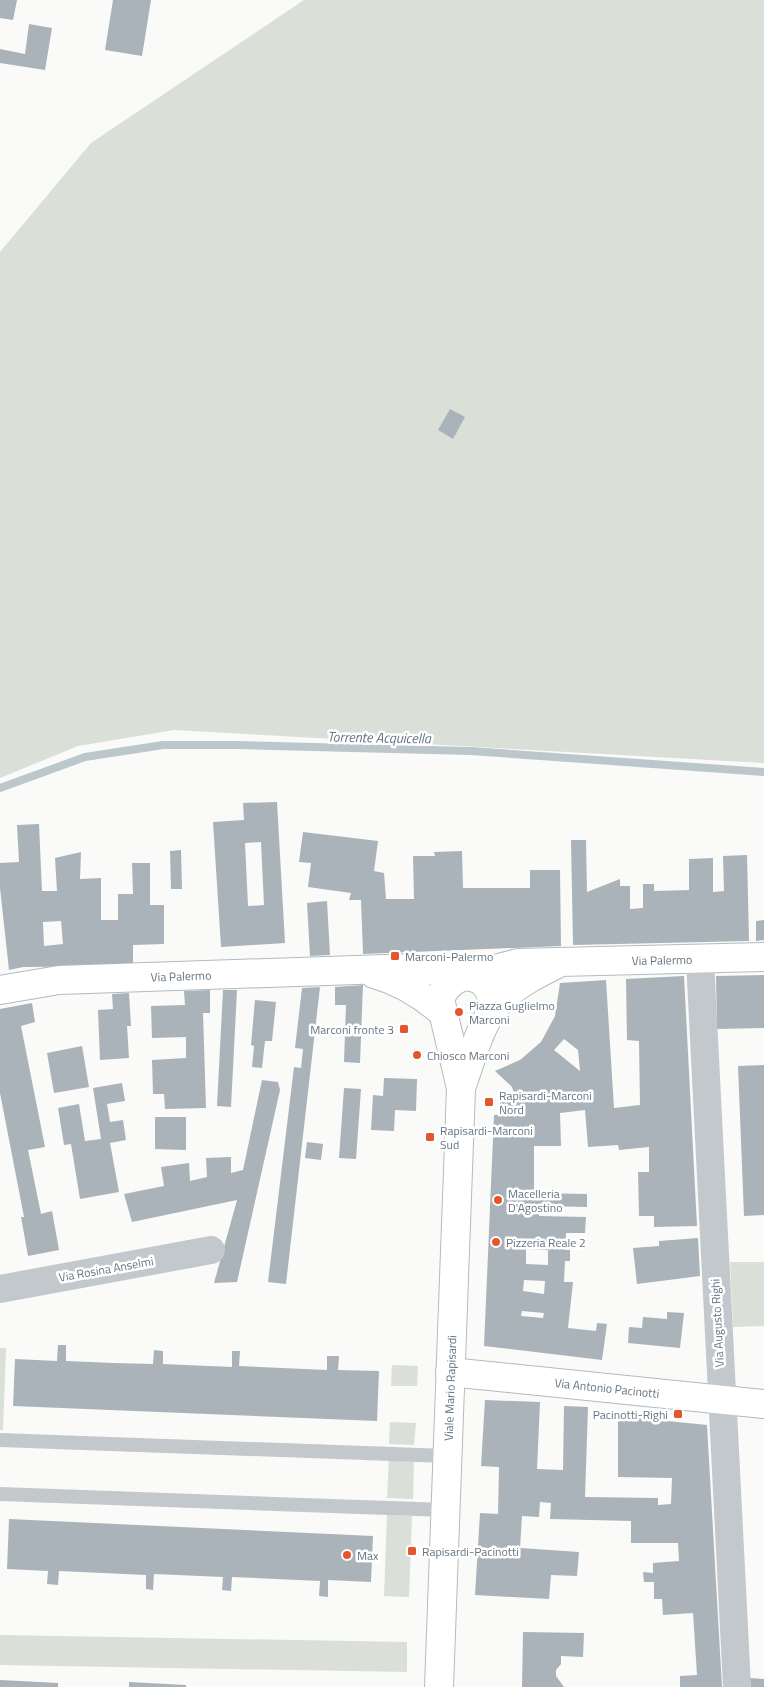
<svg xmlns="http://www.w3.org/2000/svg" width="764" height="1687" viewBox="0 0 764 1687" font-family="'Titillium Web',sans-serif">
	<rect width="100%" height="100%" fill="#fafaf8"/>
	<g fill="#dadfd7">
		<path d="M304,0H764V763L174,730L78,746L0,778V252L91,143Z"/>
		<path d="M730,1262H764V1326L733,1327Z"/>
		<path d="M0,1348H6L3,1430H0Z"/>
		<path d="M392,1365L418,1366L417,1386H391Z"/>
		<path d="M390,1422L416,1423L414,1445L389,1444Z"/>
		<path d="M389,1459L414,1460L413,1499L387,1498Z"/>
		<path d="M387,1515L412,1516L409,1597L384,1596Z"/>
		<path d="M0,1635L407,1642V1672L0,1665Z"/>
	</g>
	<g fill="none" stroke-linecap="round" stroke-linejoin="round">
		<path stroke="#bbc7cb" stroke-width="8" d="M0,788L85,757L163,745H238L471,751L764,772"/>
	</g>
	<g fill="#aab3b9" fill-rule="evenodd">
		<path d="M0,0H17L13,20L0,18Z"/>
		<path d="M113,0H151L142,56L105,50Z"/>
		<path d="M29,24L52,28L45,70L0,63V49L25,54Z"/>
		<path d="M450,409L465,417L453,439L438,430Z"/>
		<path d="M277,802L285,943L221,947L213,822L244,820L243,803ZM261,842L264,905L248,906L245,843Z"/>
		<path d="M39,824L42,891H57L55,858L81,852L80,879L101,878V920H118V894H133L132,863H150V905H164V944L133,945V966L23,967L9,970L0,888V863L19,862L17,825ZM61,921L63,944L44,946L43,922Z"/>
		<path d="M303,832L378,841L374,871L384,873L386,899H414L413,856H435L434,852L462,851L463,888H530V870H560L561,946L363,954L361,900H349L351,893L308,887L311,863L299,862Z"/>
		<path d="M571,840H586L587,892L620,879V886H630V909L643,908V884H654V891L689,890V859L713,858V892L724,891L723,856L747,855L749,941L573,945Z"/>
		<path d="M181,850L182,889H171L170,851Z"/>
		<path d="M327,901L330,955L310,956L307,903Z"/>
		<path d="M764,920V940L756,941V921Z"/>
		<path d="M764,975V1028L717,1029L716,976Z"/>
		<path d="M684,976L697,1226L654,1227V1216H639L638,1172H649V1147L619,1150L618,1145L588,1147L585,1110L560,1113L561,1146H534V1193L587,1194V1207L539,1206V1216L586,1217L585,1233H566L565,1250H570V1261H565L564,1282H573L568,1328L596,1331L597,1323L607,1324L602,1360L484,1346L494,1115H500V1098L516,1099L512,1087L495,1071L520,1060L541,1042L555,1016L560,983L606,980L614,1108L640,1105L639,1041L627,1040L626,979ZM564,1039L578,1050L580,1071L554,1050ZM526,1249L548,1250V1265L526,1264ZM524,1280L545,1281L544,1294L523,1291ZM522,1311L544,1313L543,1318L521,1316Z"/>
		<path d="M363,985L360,1063L344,1062L346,1005H335V987Z"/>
		<path d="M320,987L286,1284L268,1282L294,1067L301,1068L303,1049L295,1048L302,988Z"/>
		<path d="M210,990V1013H203L206,1108L165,1109L164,1094H153L152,1060L186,1058V1037L152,1038L151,1006L185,1005L184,991Z"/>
		<path d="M223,990H237L231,1107L217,1106Z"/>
		<path d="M129,993L131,1026H127L129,1058L100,1060L98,1010L113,1009L112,994Z"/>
		<path d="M255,1000L276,1002L272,1041H265L262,1068L252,1067L254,1046L251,1045Z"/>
		<path d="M32,1003L35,1022L21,1026L45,1147L28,1150L41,1214L52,1211L59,1250L28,1256L21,1217H24L0,1093V1009Z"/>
		<path d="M82,1046L89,1087L54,1093L47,1053Z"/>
		<path d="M415,1049L423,1055L419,1060L411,1054Z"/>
		<path d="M764,1065V1215L744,1216L738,1066Z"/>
		<path d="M384,1078L417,1079L416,1111L395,1110L394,1131L371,1130L373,1095L383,1096Z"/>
		<path d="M262,1080L278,1082L280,1090L237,1282L214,1283L237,1200L132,1222L124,1194L164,1186L161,1167L189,1163L190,1181L207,1177L206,1158L231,1157V1173L243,1170Z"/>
		<path d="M122,1083L125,1101L107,1104L110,1122L123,1120L126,1140L110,1143L119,1192L80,1199L71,1144L64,1145L58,1108L79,1104L85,1141L101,1139L93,1088Z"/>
		<path d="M344,1088L361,1089L356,1159L339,1158Z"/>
		<path d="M155,1117H186V1150L155,1149Z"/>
		<path d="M307,1142L323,1144L321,1160L305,1158Z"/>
		<path d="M698,1238L700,1276L637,1284L633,1248L659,1246V1241Z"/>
		<path d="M667,1312L684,1313L680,1348L628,1343L629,1327L642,1328L643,1317L667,1319Z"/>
		<path d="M58,1345H66V1361L113,1363L153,1364L154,1350L163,1351V1364L232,1367V1351H240L239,1366L327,1370V1356H339L338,1370L379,1371L377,1421L13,1406L15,1359L57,1361Z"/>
		<path d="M485,1400L540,1402L537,1469L563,1470L564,1406L588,1407L585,1497L658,1498V1505L671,1504L672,1478L618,1477V1416L707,1425L722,1687H680V1676L697,1675L693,1613L663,1615L662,1599H654V1582H644L643,1572L653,1573V1563L679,1561L678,1543H631V1521L550,1519L551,1503L540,1502L539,1517L522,1516L520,1548L579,1552L577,1576L551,1575L549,1599L475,1595L480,1513L498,1514L499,1467L481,1466Z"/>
		<path d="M9,1519L373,1536L371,1582L328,1580V1597L319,1596L320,1581L232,1577L231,1591L222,1590L223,1577L154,1574L153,1590L146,1589V1575L59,1571L58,1585L47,1584L48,1571L7,1569Z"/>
		<path d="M523,1632L584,1633L583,1657L561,1656V1664L556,1670V1676L564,1687H522Z"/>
		<path d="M750,1678L764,1679V1687H751Z"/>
		<path d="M0,1680L58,1683V1687H0Z"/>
		<path d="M129,1682L186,1685V1687H129Z"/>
	</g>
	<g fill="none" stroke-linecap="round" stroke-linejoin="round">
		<g stroke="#b3babf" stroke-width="30">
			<g id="secondary">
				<path d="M374,974C400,981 421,994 442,1012"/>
				<path d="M0,990L59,980L414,968L465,976"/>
				<path d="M450,1372L764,1404"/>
			</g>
		</g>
		<g stroke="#b5babe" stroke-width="30">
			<g id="primary">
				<path d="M475,978L499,968L518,963L764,957"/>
				<path d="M461,1088C472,1059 480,1019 504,997C519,983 539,973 557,964"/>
				<path d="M439,1687L461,1088L440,999C456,961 499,975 491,1013"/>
			</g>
		</g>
		<g stroke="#c3c8cc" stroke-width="14">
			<path d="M0,1440L447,1456"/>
			<path d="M0,1494L445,1510"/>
		</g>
		<g stroke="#c3c8cc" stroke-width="28">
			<path d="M700,960L737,1687"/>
			<path d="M0,1289L211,1250"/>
		</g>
		<use href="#secondary" stroke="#fff" stroke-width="28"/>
		<use href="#primary" stroke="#fff" stroke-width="28"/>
	</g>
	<g fill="#e4572e" stroke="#fff" stroke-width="2">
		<rect x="390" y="951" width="10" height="10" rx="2.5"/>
		<circle cx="459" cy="1012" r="5"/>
		<rect x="399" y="1024" width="10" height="10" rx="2.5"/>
		<circle cx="417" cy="1055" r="5"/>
		<rect x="484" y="1097" width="10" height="10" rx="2.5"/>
		<rect x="425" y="1132" width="10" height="10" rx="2.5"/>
		<circle cx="498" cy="1200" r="5"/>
		<circle cx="496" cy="1242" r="5"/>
		<rect x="673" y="1409" width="10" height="10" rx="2.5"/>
		<rect x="407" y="1546" width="10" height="10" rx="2.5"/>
		<circle cx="347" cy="1555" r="5"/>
	</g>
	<g text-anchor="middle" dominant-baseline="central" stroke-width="5" stroke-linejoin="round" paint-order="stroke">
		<g font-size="12" fill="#657683" stroke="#fff" text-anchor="start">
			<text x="405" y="956">Marconi-Palermo</text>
			<text x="469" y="1005">Piazza Guglielmo<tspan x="469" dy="14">Marconi</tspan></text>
			<text x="394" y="1029" text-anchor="end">Marconi fronte 3</text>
			<text x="427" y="1055">Chiosco Marconi</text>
			<text x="499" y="1095">Rapisardi-Marconi<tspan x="499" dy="14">Nord</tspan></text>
			<text x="440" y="1130">Rapisardi-Marconi<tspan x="440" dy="14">Sud</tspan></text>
			<text x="508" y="1193">Macelleria<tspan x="508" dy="14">D'Agostino</tspan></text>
			<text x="506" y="1242">Pizzeria Reale 2</text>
			<text x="668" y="1414" text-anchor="end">Pacinotti-Righi</text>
			<text x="422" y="1551">Rapisardi-Pacinotti</text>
			<text x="357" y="1555">Max</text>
		</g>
		<g font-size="12" fill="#657683" stroke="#fff">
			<text transform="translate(662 960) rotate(-1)">Via Palermo</text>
			<text transform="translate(181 976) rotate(-2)">Via Palermo</text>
			<text transform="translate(106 1269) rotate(-10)">Via Rosina Anselmi</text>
			<text transform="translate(717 1323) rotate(-93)">Via Augusto Righi</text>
			<text transform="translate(450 1388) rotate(-88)">Viale Mario Rapisardi</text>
			<text transform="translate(607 1388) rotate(6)">Via Antonio Pacinotti</text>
		</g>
		<g font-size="14" font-style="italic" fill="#60757c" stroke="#fff">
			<text transform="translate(379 737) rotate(1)">Torrente Acquicella</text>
		</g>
	</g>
</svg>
